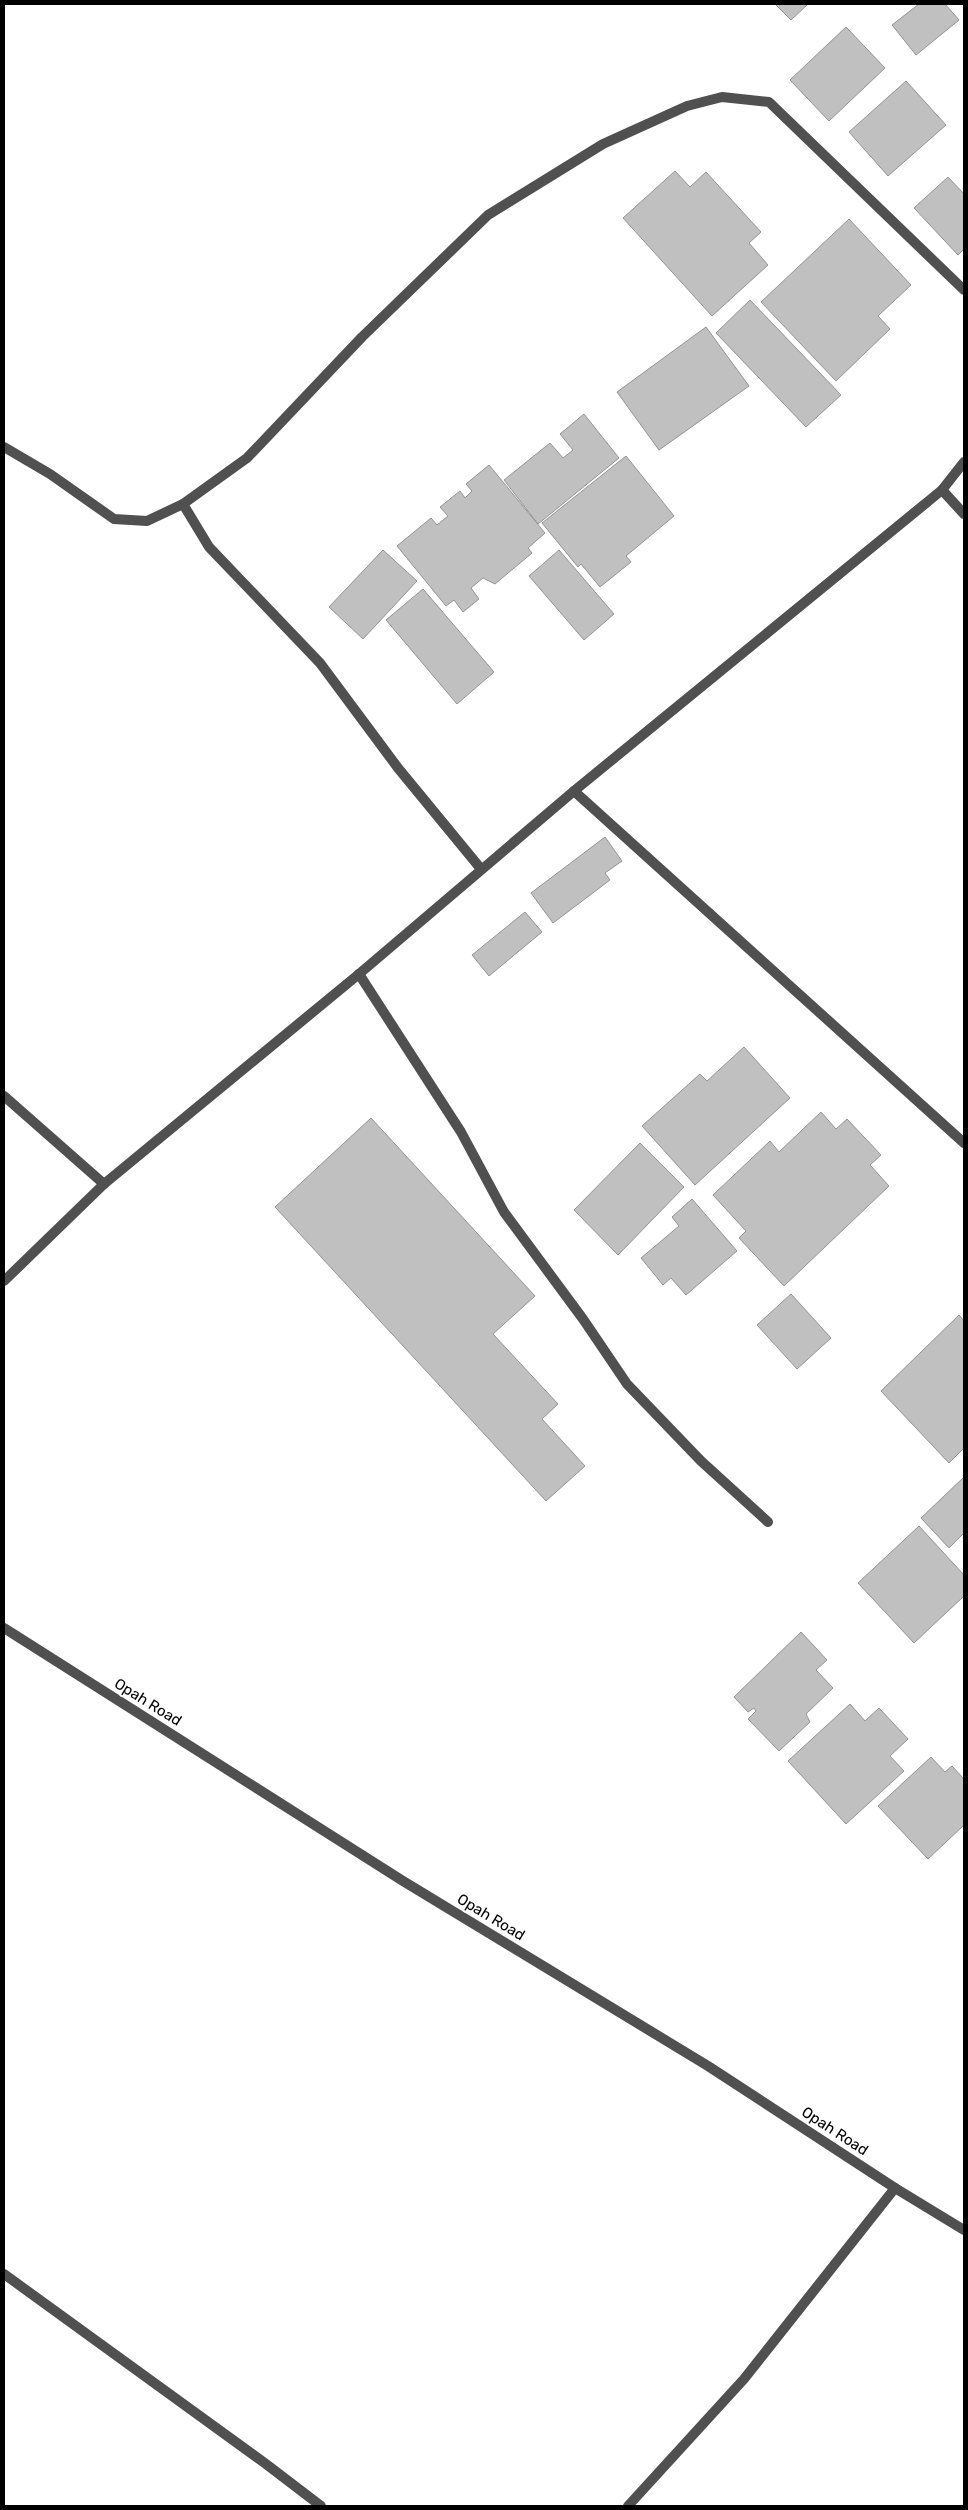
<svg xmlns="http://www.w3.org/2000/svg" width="968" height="2510" viewBox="0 0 968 2510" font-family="Rubik,sans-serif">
	<rect width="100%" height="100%" fill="#fff"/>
	<g fill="#c0c0c0" stroke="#949494">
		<path d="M775,4H808L791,20Z"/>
		<path d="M919,4H945L959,20L916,55L892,25Z"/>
		<path d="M846,27L885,68L829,121L790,80Z"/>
		<path d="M906,81L946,125L888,176L849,132Z"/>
		<path d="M675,171L690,187L706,172L761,232L749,243L768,265L712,316L623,218Z"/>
		<path d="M948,177L964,194V249L958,255L914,208Z"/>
		<path d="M849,219L911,285L878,316L890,329L836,381L761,302Z"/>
		<path d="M750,300L841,395L806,427L716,333Z"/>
		<path d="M706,327L749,386L659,450L617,392Z"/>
		<path d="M584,414L619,458L538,524L504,480L550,443L563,458L573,450L560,434Z"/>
		<path d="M626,456L674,516L626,556L631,562L600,587L581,564L578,567L542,523Z"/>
		<path d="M489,465L545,533L528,548L532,553L495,584L483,578L471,588L479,599L463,612L454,600L446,606L397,546L431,518L437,525L448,516L440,507L460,491L465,498L472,491L466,484Z"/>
		<path d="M383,550L417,581L363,639L329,607Z"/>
		<path d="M559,550L614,614L584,640L529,576Z"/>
		<path d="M423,589L494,672L457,704L386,620Z"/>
		<path d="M605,837L622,861L605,873L610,880L553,923L531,893Z"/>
		<path d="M525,912L542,932L489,976L472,955Z"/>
		<path d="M744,1047L790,1098L695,1185L642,1126L700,1074L707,1081Z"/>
		<path d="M821,1112L836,1129L847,1119L881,1155L870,1165L889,1186L784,1286L739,1238L746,1231L713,1195L770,1141L779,1152Z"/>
		<path d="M371,1118L535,1296L493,1334L558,1404L542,1419L585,1466L546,1501L275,1207Z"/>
		<path d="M640,1143L684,1187L618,1255L574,1210Z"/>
		<path d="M692,1199L737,1251L686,1295L671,1278L663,1285L641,1258L679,1226L672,1217Z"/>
		<path d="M791,1294L831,1338L797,1369L757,1325Z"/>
		<path d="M959,1315L964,1321V1448L949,1463L881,1391Z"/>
		<path d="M964,1477V1533L949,1548L921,1518Z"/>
		<path d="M919,1526L964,1575V1596L914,1643L858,1583Z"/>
		<path d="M801,1632L827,1660L816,1670L833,1688L806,1714L810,1722L779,1751L748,1719L756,1711L754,1708L748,1712L734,1697Z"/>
		<path d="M850,1704L865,1721L879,1708L908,1739L890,1756L904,1771L846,1824L788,1761Z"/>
		<path d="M931,1757L945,1772L952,1766L964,1779V1825L928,1859L878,1806Z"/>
	</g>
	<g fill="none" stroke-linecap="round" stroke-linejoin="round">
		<path stroke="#505050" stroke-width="10" d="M359,974L461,1132L504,1212L583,1319L627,1384L701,1461L768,1522"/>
		<g stroke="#505050" stroke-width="10">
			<path d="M4,447L50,474L114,519L147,521L183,504L247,458L362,337L488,215L603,144L687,106L722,97L769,102L964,290"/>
			<path d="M942,490L964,514"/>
			<path d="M183,504L209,547L320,663L398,768L481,869"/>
			<path d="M574,791L964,1143"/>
			<path d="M4,1096L104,1184"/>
			<path d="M4,1281L104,1184L359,974L574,791L942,490L964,462"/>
			<path d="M4,1628L403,1881L708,2066L895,2188L964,2230"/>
			<path d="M4,2274L266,2464L321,2506"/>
			<path d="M628,2506L744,2379L895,2188"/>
		</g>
	</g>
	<g text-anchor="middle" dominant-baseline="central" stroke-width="4" stroke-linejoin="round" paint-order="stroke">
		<g font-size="15" fill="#000" stroke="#fff">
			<text transform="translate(148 1702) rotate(32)">Opah Road</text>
			<text transform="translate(491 1917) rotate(31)">Opah Road</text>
			<text transform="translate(835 2131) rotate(33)">Opah Road</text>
		</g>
	</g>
	<rect width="968" height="2510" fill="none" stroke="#000000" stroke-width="10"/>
</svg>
